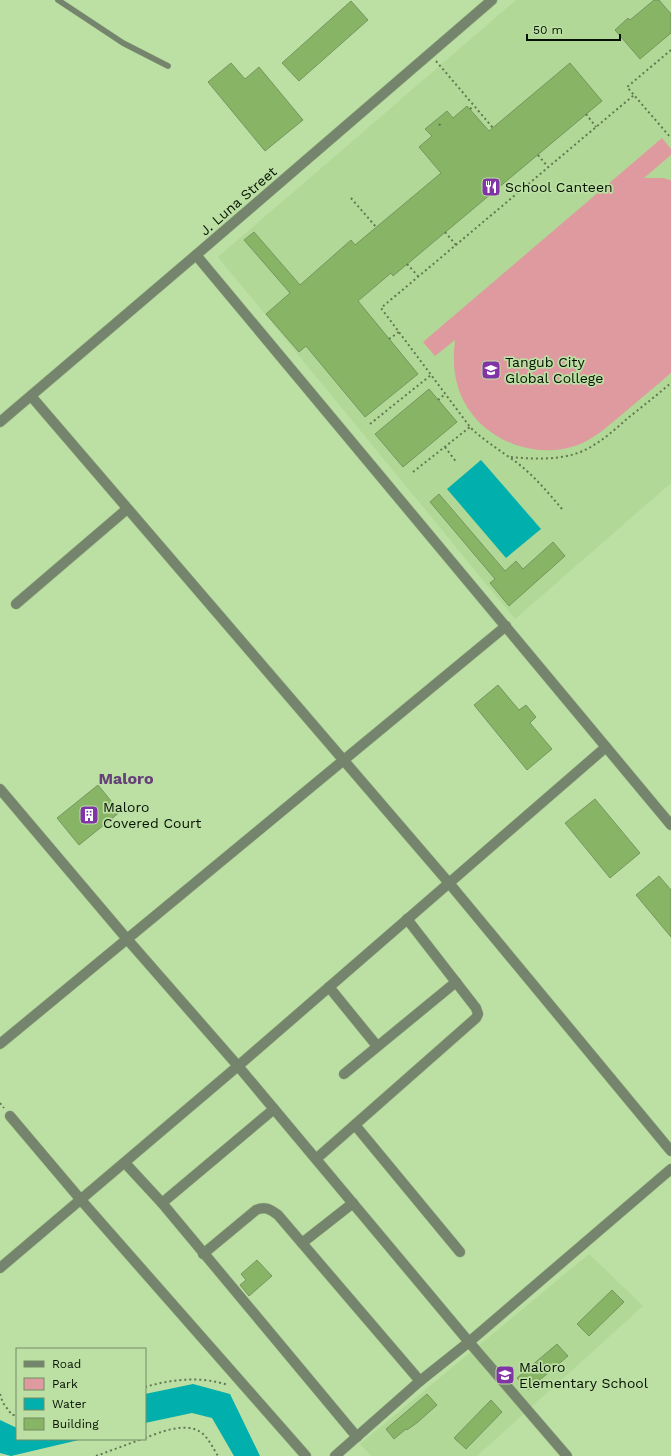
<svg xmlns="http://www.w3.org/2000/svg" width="671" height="1456" viewBox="0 0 671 1456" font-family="'Work Sans',sans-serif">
	<rect width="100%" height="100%" fill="#bcdfa4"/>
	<g fill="#b1d896">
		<path d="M516,0H671V483L515,619L218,257Z"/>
		<path d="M589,1254L643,1306L477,1456H371L360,1444Z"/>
	</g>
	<path fill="#df9aa0" d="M662,138L671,149V155L644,178H663L671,180V373C656,386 640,399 625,412C610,424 596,438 578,445C532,462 475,437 459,390C453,373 453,357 455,340L435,356L423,342Z"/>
	<g fill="#01afac">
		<path d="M481,460L541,529L506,558L447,489Z"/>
		<path d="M193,1384L230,1394L260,1456H234L212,1418L192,1413L145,1423V1394Z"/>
		<path d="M0,1420L17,1428V1439H83L11,1456L0,1453Z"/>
	</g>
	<g fill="#88b466" stroke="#76965f">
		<path d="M654,0H659L671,14V33L640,59L615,30L628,18L630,20Z"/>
		<path d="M351,1L368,20L299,81L282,63Z"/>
		<path d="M231,63L245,79L259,67L303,120L265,151L208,82Z"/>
		<path d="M570,63L602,101L393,276L391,273L358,301L418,374L365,417L306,346L299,352L266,314L290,293L244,240L254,232L300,285L351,240L355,245L441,173L419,147L432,136L425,129L447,111L453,118L467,106L489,131Z"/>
		<path d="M429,389L457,422L403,467L375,434Z"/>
		<path d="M439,494L505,571L516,561L523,569L553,542L565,556L509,606L490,583L495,579L430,502Z"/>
		<path d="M498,685L519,710L526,705L536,717L530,723L552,749L527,770L474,705Z"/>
		<path d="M98,785L120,812L79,845L57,818Z"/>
		<path d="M595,799L640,853L610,878L565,823Z"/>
		<path d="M659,876L671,890V937L636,895Z"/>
		<path d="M257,1260L272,1276L249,1296L240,1285L246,1280L241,1274Z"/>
		<path d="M612,1290L624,1302L589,1336L577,1324Z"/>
		<path d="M557,1344L568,1356L528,1390L517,1378Z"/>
		<path d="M427,1394L437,1405L418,1422L407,1430L406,1429L394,1439L386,1429Z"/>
		<path d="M491,1400L502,1412L466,1449L454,1438Z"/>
	</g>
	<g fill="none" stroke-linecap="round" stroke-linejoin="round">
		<g stroke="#9bba87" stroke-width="6">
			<path id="service" d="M58,0L123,43L168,66"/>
		</g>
		<g stroke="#9bba87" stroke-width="11">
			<g id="minor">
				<path d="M196,255L671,825"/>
				<path d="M31,396L449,883L671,1151"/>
				<path d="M16,604L127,509"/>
				<path d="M0,789L127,939L238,1066L469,1342L567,1456"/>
				<path d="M329,987L377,1046"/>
				<path d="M0,1044L506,626"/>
				<path d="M344,1074L456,982"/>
				<path d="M10,1116L81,1200L306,1456"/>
				<path d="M355,1125L460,1252"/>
				<path d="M316,1159L476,1018L478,1014L476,1008L407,919"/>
				<path d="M125,1163L162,1203L357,1437"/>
				<path d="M162,1203L274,1109"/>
				<path d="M302,1243L353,1203"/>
				<path d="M203,1254L256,1210C265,1206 270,1209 278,1215L420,1381"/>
				<path d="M0,1268L238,1066L606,747"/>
				<path d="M335,1456L420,1381L469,1342L671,1169"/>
			</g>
		</g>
		<g stroke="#9bba87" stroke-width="11">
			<path id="tertiary" d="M0,422L196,255L492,0"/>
		</g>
		<g stroke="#617852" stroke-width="2" stroke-dasharray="2 3" stroke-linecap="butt">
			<path d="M671,50L627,87L671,138"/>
			<path d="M436,61L493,128"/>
			<path d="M470,109L474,106"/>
			<path d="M586,114L596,127"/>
			<path d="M439,124L442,127"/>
			<path d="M538,155L548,167"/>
			<path d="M351,198L376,227"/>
			<path d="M445,232L456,245"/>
			<path d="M407,264L418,276"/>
			<path d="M389,339L399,332"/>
			<path d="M438,400L445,394"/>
			<path d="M370,424L431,375"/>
			<path d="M445,447L457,463"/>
			<path d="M511,457C531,459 555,460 575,454C596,447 612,432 628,418C643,406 657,395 671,383"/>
			<path d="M413,472L470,427"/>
			<path d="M562,509C546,490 530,471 509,457C495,447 482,439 470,427L381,308L634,95"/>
			<path d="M0,1103L4,1108"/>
			<path d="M145,1387C172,1379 201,1376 228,1385"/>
			<path d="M0,1394L3,1403L12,1415H17"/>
			<path d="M145,1438C161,1432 186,1421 202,1433C209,1439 213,1448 218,1456"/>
			<path d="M96,1456L142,1439"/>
		</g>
		<use href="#service" stroke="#75846c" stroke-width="5.5"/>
		<use href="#minor" stroke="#75846c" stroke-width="10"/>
		<use href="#tertiary" stroke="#75846c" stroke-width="10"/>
	</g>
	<defs>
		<g id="restaurant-square" transform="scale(1)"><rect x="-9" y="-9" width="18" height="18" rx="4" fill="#8134a5" stroke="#bcdfa4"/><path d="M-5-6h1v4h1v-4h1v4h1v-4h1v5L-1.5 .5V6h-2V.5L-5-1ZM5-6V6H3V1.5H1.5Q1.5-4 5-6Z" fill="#fff"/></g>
		<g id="university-square" transform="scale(1)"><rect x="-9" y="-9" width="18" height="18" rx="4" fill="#8134a5" stroke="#bcdfa4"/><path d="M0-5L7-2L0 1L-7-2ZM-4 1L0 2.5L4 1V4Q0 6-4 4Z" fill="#fff"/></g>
		<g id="building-square" transform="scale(1)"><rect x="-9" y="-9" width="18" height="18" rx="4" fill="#8134a5" stroke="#bcdfa4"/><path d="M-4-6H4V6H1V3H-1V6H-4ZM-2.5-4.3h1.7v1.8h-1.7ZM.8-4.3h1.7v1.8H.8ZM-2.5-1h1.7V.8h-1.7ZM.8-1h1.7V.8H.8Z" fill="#fff"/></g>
		<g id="school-square" transform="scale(1)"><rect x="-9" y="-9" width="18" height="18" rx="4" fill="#8134a5" stroke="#bcdfa4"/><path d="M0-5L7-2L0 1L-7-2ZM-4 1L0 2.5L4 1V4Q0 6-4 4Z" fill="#fff"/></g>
	</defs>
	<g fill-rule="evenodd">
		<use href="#restaurant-square" x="491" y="187"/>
		<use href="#university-square" x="491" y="370"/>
		<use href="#building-square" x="89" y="815"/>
		<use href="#school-square" x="505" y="1375"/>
	</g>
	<g text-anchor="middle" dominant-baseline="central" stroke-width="3.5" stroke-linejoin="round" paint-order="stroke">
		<g font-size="14" fill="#061101" stroke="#bcdfa4" text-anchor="start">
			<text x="505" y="187">School Canteen</text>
			<text x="505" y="362">Tangub City<tspan x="505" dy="16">Global College</tspan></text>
			<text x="103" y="807">Maloro<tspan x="103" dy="16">Covered Court</tspan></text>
			<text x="519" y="1367">Maloro<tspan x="519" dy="16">Elementary School</tspan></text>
		</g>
		<g font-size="14" fill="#061101" stroke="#bcdfa4">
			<text transform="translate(238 201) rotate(-41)">J. Luna Street</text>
		</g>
		<g font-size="16" font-weight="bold" fill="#654079" stroke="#bcdfa4">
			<text x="126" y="778">Maloro</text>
		</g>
	</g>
	<rect x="16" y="1348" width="130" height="92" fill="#bcdfa4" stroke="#738d63"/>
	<rect x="24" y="1361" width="20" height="6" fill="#75846c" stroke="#738d63"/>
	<text x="52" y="1368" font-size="12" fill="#061101">Road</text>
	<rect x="24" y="1378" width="20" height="12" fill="#df9aa0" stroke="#738d63"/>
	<text x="52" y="1388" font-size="12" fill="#061101">Park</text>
	<rect x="24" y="1398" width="20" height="12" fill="#01afac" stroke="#738d63"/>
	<text x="52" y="1408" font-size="12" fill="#061101">Water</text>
	<rect x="24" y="1418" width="20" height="12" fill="#88b466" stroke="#738d63"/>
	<text x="52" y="1428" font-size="12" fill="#061101">Building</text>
	<path d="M527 34v6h93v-6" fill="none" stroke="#061101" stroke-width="2"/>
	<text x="533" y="34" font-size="12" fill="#061101" stroke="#bcdfa4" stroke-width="3" paint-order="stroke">50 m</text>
</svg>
